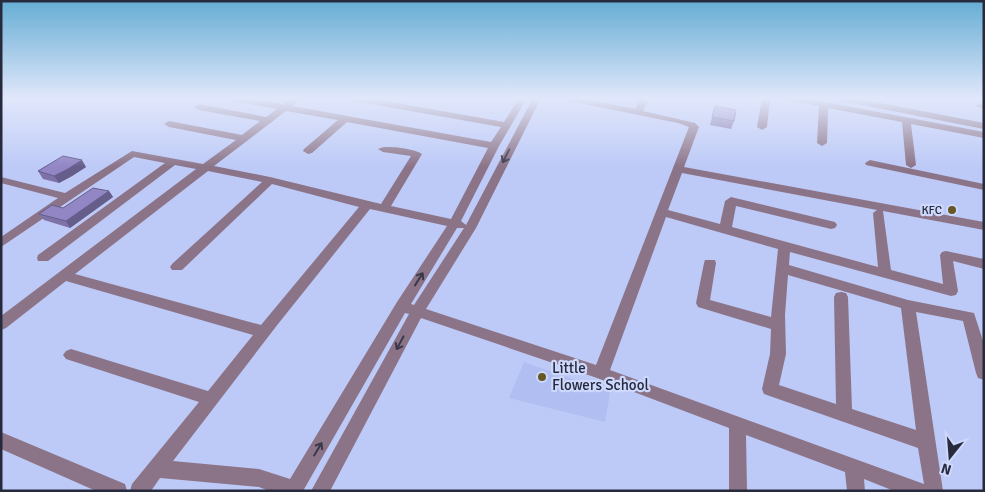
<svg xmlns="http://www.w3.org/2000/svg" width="985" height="492" viewBox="0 0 985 492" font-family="Signika,sans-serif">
	<rect width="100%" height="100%" fill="#bdcaf7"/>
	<g fill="#b0bef2">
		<path d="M578,98H641L635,109Z"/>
		<path d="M524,362L610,392L605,422L509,398Z"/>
	</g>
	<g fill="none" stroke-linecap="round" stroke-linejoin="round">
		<g fill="#8c7488" fill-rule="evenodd">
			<path d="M229,98H247L283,104L292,98H301L292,106L491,142L501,127L354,101L350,98H369L504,122L519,98H527L499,146L461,221L466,225L533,98H541L476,228L426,309L596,365L689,127L678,123L569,101L565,98H581L635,109L641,98H649L643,111L695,123L699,127L684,167L984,222V230L883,211L891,270L943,284L940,255L942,252L946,251L984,259V269L953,261L958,291L956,295L951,296L790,252L789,265L908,300L974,313L984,344V380L978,378L976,373L963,321L916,312L943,491H894L864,479L865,491H847L845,472L746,435L747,491H729V428L597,378L421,318L330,491H311L409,314L405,313L303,491H269L259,487L160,478L151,491H130L132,484L199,402L66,359L63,355L66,351L71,349L208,391L253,335L66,281L6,328L1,330V316L196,169L175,165L48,261H38L37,258L38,255L165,163L134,157L1,247V237L58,198L1,183V177L65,193L132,151L203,164L236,140L169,127L164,124L169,121L242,135L260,121L199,110L194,107L199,104L266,117L277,109L233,101ZM286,111L338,120L304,149L303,151L308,154L312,153L347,122L488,148L451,219L391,206L422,154C416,149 384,144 378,149L383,152L411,156L381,204L270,177L214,166ZM208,171L262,182L172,264L170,267L172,270H182L272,184L359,207L261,325L75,274ZM682,173L877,210L873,213L878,267L732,227L736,206L831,229L835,228L837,225L835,222L731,197L725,201L720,224L668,210ZM370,209L447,226L397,302L290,479L259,469L173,461L278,324ZM666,217L778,249L771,317L710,300L716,263L715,260H705L704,263L696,303L698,307L771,329L770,354L762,389L764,394L918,448L924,484L610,370ZM457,228H464L414,305L411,304ZM788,275L901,308L916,430L852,409L848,297L846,293L841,292L836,293L834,297L836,404L779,385L786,354L785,315Z"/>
			<path d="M762,98H770L767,127L762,130L757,127Z"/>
			<path d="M787,98H804L984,132V138L911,124L916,165L911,168L906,165L902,122L828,108L827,143L822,146L817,143L819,106L788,100Z"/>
			<path d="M838,98H855L984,123V129L842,101Z"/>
			<path d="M980,103H984V109L975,106Z"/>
			<path d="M870,160L984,184V190L866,165L865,163Z"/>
			<path d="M1,432L125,484L127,491H96L1,449Z"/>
		</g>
	</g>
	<g fill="#7e73a9">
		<path d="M715,106L734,121L731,129L710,125Z"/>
		<path d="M86,167L72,176L59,183L43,179L38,171Z"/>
		<path d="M109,191L113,197L70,228L44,220L39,214L63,208Z"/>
	</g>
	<g fill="#665e8a">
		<path d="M82,160L86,167L72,176L59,183L54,176Z"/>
		<path d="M109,191L113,197L70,228L66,221Z"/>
	</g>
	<g fill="#9286c5" stroke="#665e8a">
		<path d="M715,106L736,110L734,121L712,117Z"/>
		<path d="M63,156L82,160L68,169L54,176L38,171Z"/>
		<path d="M93,188L109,191L66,221L39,214L52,205L63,208Z"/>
	</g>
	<defs><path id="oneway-shaft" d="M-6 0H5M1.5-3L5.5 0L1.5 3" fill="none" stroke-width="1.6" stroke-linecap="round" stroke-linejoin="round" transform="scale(1.25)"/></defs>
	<g stroke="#3a394b">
		<use href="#oneway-shaft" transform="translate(506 156) rotate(117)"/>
		<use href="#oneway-shaft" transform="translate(419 279) rotate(-58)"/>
		<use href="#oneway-shaft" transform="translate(400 343) rotate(118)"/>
		<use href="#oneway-shaft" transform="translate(318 449) rotate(-59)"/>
	</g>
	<linearGradient id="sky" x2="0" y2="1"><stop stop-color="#65add4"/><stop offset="0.59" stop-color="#e1e7fb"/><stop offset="1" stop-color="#e1e7fb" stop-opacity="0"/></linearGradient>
	<rect width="985" height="167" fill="url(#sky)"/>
	<g fill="#665724" stroke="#cdd8fc" stroke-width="2">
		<circle cx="952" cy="210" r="5"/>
		<circle cx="542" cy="377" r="5"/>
	</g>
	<g text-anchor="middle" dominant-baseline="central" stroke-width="4.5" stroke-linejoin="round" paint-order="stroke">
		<g font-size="12" fill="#262a3c" stroke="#cdd8fc" text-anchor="end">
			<text x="942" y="210">KFC</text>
		</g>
		<g font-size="15" fill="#262a3c" stroke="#cdd8fc" text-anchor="start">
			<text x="552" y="368">Little<tspan x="552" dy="17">Flowers School</tspan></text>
		</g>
	</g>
	<rect width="985" height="492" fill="none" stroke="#262a3c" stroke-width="5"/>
	<g transform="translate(950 457) rotate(197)" stroke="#cdd8fc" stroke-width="4" paint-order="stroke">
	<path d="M0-4L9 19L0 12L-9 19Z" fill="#262a3c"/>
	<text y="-8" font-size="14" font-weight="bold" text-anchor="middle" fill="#262a3c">N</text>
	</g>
</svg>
